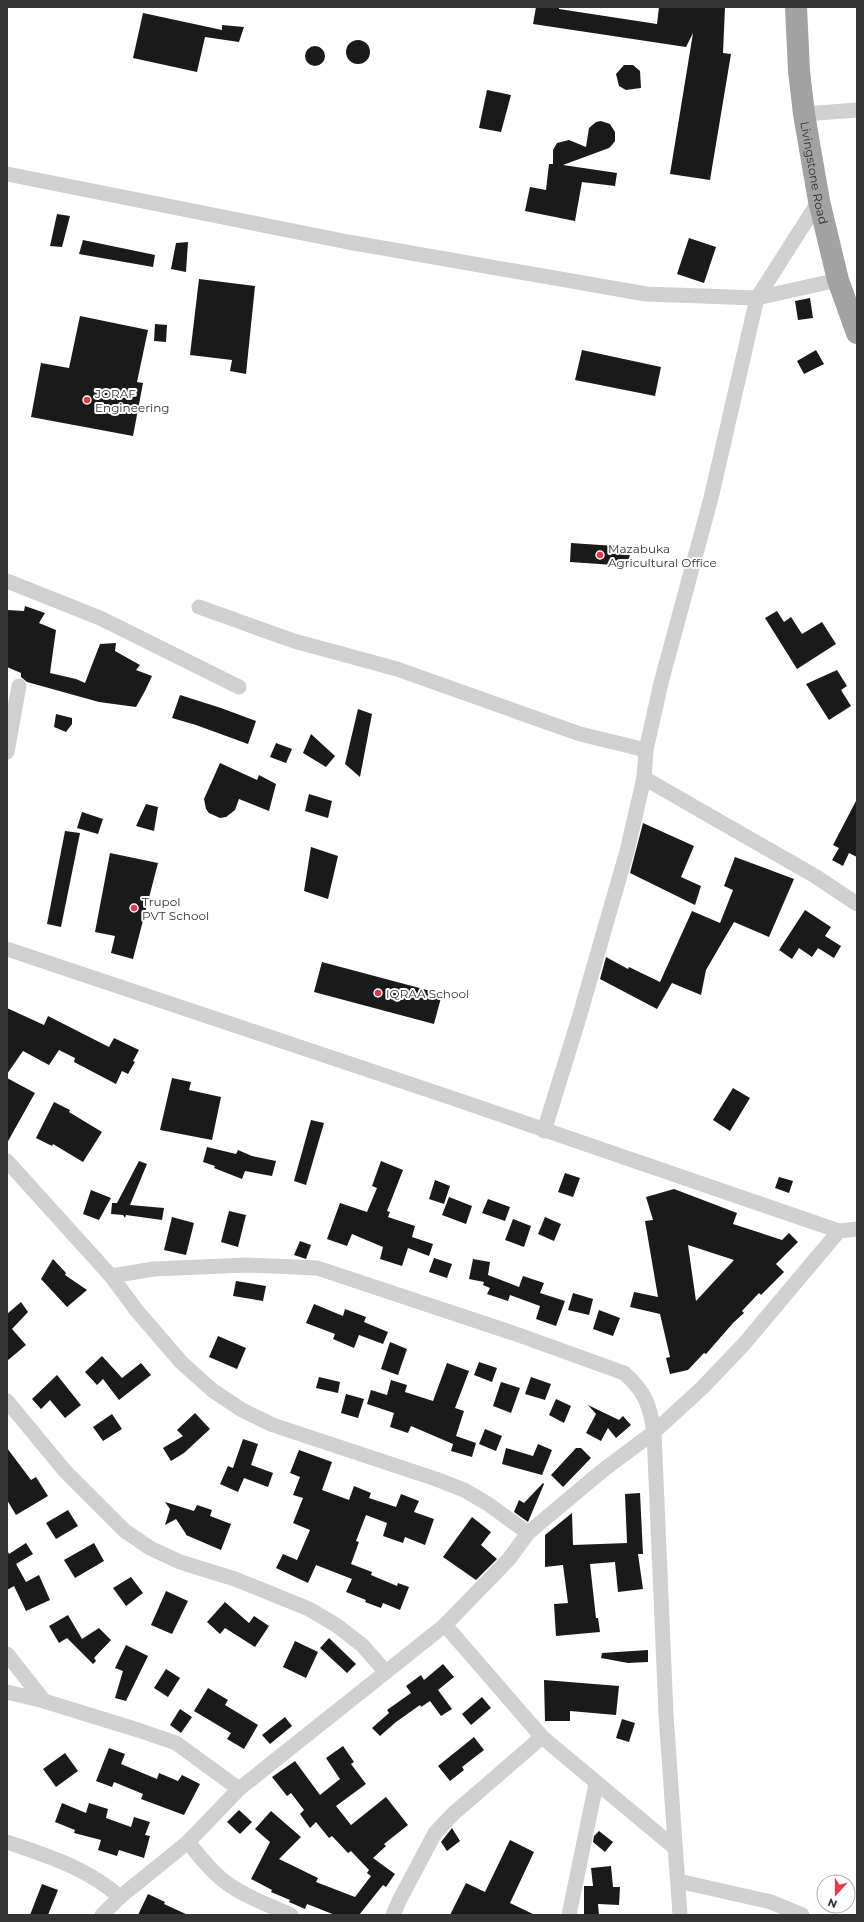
<svg xmlns="http://www.w3.org/2000/svg" width="864" height="1922" viewBox="0 0 864 1922" font-family="Montserrat,sans-serif">
	<rect width="100%" height="100%" fill="#fff"/>
	<g fill="#1a1a1a" fill-rule="evenodd">
		<path d="M536,7H559V9L657,24L659,7H725L723,53L731,54L710,180L670,174L693,33L686,47L533,24Z"/>
		<path d="M143,13L222,30V25L244,27L239,42L205,37L197,72L133,58Z"/>
		<circle cx="358" cy="52" r="12"/>
		<circle cx="315" cy="56" r="10"/>
		<path d="M624,65H633L640,71L641,88L626,90L619,86L616,74Z"/>
		<path d="M487,90L511,95L501,132L479,128Z"/>
		<path d="M601,121L610,124L615,132V141L612,145L609,148L563,165L617,173L615,186L582,182L575,221L525,211L530,187L546,190L549,164H553V150L557,143L569,140L586,147L589,128L596,122Z"/>
		<path d="M57,214L70,216L62,247L50,246Z"/>
		<path d="M689,238L716,247L704,283L677,274Z"/>
		<path d="M83,240L155,255L153,267L79,254Z"/>
		<path d="M188,242L186,272L171,269L176,243Z"/>
		<path d="M199,279L255,286L246,374L230,371L232,360L190,355Z"/>
		<path d="M810,298L813,318L798,320L795,301Z"/>
		<path d="M80,316L148,330L137,382L143,383L133,436L31,417L41,363L69,368Z"/>
		<path d="M155,324L167,325L166,342L154,341Z"/>
		<path d="M582,350L661,367L655,396L575,380Z"/>
		<path d="M816,350L824,364L804,374L797,361Z"/>
		<path d="M571,543L630,547L629,566L570,562Z"/>
		<path d="M25,606L45,613L39,623L56,630L50,673L76,679L85,683L100,644L116,643L115,651L140,665L136,670L152,676L145,691L136,707L99,702L27,682L21,677V673L7,667V610L24,611Z"/>
		<path d="M777,611L784,622L791,617L802,634L822,622L836,644L797,669L765,618Z"/>
		<path d="M837,670L847,686L841,690L851,706L829,720L806,684Z"/>
		<path d="M180,695L221,708L256,721L248,744L196,725L172,718Z"/>
		<path d="M358,709L372,714L360,777L345,764Z"/>
		<path d="M56,714L72,718V724L66,732L54,727Z"/>
		<path d="M311,734L335,756L326,767L303,753Z"/>
		<path d="M276,743L292,749L286,763L270,757Z"/>
		<path d="M220,763L257,780L259,775L276,784L269,811L239,799L235,810L226,817L220,818L209,813L206,809L204,799Z"/>
		<path d="M309,794L332,801L328,818L305,811Z"/>
		<path d="M857,799V857L849,853L843,866L832,860L839,848L833,845Z"/>
		<path d="M146,804L158,807L154,831L136,826Z"/>
		<path d="M82,812L103,819L98,834L77,828Z"/>
		<path d="M643,823L694,846L681,877L701,886L695,905L630,873Z"/>
		<path d="M65,831L80,833L61,927L47,924Z"/>
		<path d="M311,847L338,856L328,899L304,891Z"/>
		<path d="M110,853L158,863L133,959L111,953L115,936L95,932Z"/>
		<path d="M735,857L794,879L769,937L734,922L706,970L701,995L672,983L657,1009L600,979L606,957L628,969L629,967L660,982L692,911L720,923L733,890L724,886Z"/>
		<path d="M805,910L831,927L825,936L841,946L834,958L818,948L812,957L799,948L792,959L779,950Z"/>
		<path d="M322,962L442,994L434,1024L314,992Z"/>
		<path d="M7,1008L44,1025L48,1016L109,1047L114,1038L139,1050L133,1061L135,1062L128,1074L122,1071L116,1084L74,1062L75,1058L59,1050L49,1065L23,1051L7,1074Z"/>
		<path d="M7,1078L35,1093L7,1143Z"/>
		<path d="M172,1078L191,1082L189,1090L221,1097L212,1140L160,1130Z"/>
		<path d="M733,1088L750,1098L730,1131L713,1120Z"/>
		<path d="M54,1102L70,1110L69,1112L102,1132L83,1162L53,1144L52,1146L36,1138Z"/>
		<path d="M311,1120L324,1123L306,1185L294,1181Z"/>
		<path d="M207,1147L236,1154L238,1150L252,1156L276,1161L272,1176L245,1171L242,1179L214,1168L215,1166L203,1162Z"/>
		<path d="M139,1161L147,1164L130,1205L164,1208L162,1220L126,1215L125,1218L123,1215L111,1214L112,1203H117Z"/>
		<path d="M381,1161L403,1170L387,1211L390,1212L388,1217L415,1226L412,1237L433,1244L429,1256L408,1248L402,1266L380,1259L383,1247L352,1234L347,1246L327,1239L340,1203L367,1212L377,1188L372,1186Z"/>
		<path d="M565,1173L580,1178L573,1197L558,1192Z"/>
		<path d="M779,1177L793,1181L789,1193L775,1188Z"/>
		<path d="M435,1180L450,1186L444,1204L429,1199Z"/>
		<path d="M674,1189L737,1213L733,1224L782,1240L789,1233L798,1242L776,1264L784,1272L761,1295L759,1293L742,1311L744,1313L733,1323L706,1354L704,1353L688,1370L670,1374L666,1358L670,1357L660,1314L630,1307L634,1292L658,1297L645,1221L653,1220L646,1197ZM688,1245L734,1260L696,1301Z"/>
		<path d="M91,1190L111,1198L99,1220L83,1214Z"/>
		<path d="M449,1197L472,1206L466,1224L442,1215Z"/>
		<path d="M488,1199L510,1207L505,1221L482,1213Z"/>
		<path d="M229,1211L246,1215L238,1247L221,1242Z"/>
		<path d="M172,1217L194,1223L186,1255L164,1250Z"/>
		<path d="M545,1217L561,1224L554,1241L538,1234Z"/>
		<path d="M513,1219L531,1226L524,1247L505,1240Z"/>
		<path d="M300,1241L311,1245L306,1259L294,1255Z"/>
		<path d="M434,1258L452,1264L447,1278L429,1272Z"/>
		<path d="M53,1259L66,1273L65,1275L87,1290L67,1307L41,1279Z"/>
		<path d="M473,1259L490,1262L488,1275L519,1287L523,1276L544,1283L540,1293L565,1301L556,1326L536,1319L540,1306L510,1295L508,1301L487,1294L490,1288L483,1285L484,1282L469,1279Z"/>
		<path d="M236,1281L266,1286L263,1301L233,1296Z"/>
		<path d="M573,1293L593,1299L589,1315L568,1310Z"/>
		<path d="M21,1302L28,1312L12,1329L26,1345L7,1361V1314Z"/>
		<path d="M314,1304L343,1316L345,1309L366,1317L364,1322L388,1332L383,1344L359,1335L354,1348L333,1339L335,1334L306,1323Z"/>
		<path d="M599,1310L620,1318L613,1336L593,1329Z"/>
		<path d="M218,1336L246,1348L237,1369L209,1357Z"/>
		<path d="M390,1342L407,1349L398,1375L381,1369Z"/>
		<path d="M102,1356L122,1378L141,1363L151,1375L119,1400L103,1379L97,1385L85,1372Z"/>
		<path d="M479,1362L497,1368L492,1382L474,1375Z"/>
		<path d="M447,1363L469,1371L455,1408L464,1411L456,1436L476,1443L472,1457L451,1451L453,1444L411,1426L408,1433L390,1427L394,1413L367,1404L371,1390L387,1395L391,1380L407,1385L405,1392L433,1401Z"/>
		<path d="M57,1375L81,1405L65,1418L50,1400L41,1409L32,1399Z"/>
		<path d="M319,1377L340,1382L338,1393L316,1388Z"/>
		<path d="M531,1377L551,1384L545,1400L525,1394Z"/>
		<path d="M501,1382L520,1388L511,1413L493,1406Z"/>
		<path d="M346,1394L364,1399L358,1418L341,1413Z"/>
		<path d="M556,1399L571,1406L564,1423L549,1415Z"/>
		<path d="M588,1405L619,1420L623,1416L631,1425L616,1438L608,1428L601,1441L586,1433L596,1414Z"/>
		<path d="M195,1413L210,1429L184,1453L171,1461L163,1448L183,1436L177,1430Z"/>
		<path d="M112,1414L122,1429L103,1441L93,1427Z"/>
		<path d="M485,1429L502,1436L496,1451L479,1444Z"/>
		<path d="M243,1439L258,1444L251,1465L273,1473L268,1487L244,1478L238,1492L220,1484L228,1466L233,1468Z"/>
		<path d="M538,1444L552,1450L542,1475L502,1464L506,1448L533,1456Z"/>
		<path d="M7,1448L31,1480L36,1477L48,1496L16,1515L7,1500Z"/>
		<path d="M576,1448H581L591,1458L563,1487L551,1475Z"/>
		<path d="M299,1450L332,1462L322,1490L349,1500L354,1486L371,1493L369,1498L396,1507L401,1494L419,1501L414,1512L434,1519L425,1545L405,1537L403,1543L383,1536L387,1523L366,1515L356,1541L359,1542L351,1564L372,1572L371,1575L397,1586L398,1583L409,1587L400,1610L383,1603L381,1608L365,1602L366,1600L346,1592L352,1579L316,1565L308,1583L276,1568L283,1554L297,1560L310,1530L293,1523L303,1498L293,1495L300,1477L290,1473Z"/>
		<path d="M543,1483L544,1484L528,1522L514,1512L519,1500L524,1503Z"/>
		<path d="M640,1493L643,1554H638L643,1589L618,1592L615,1562L590,1564L596,1618H598L600,1632L556,1636L554,1604L568,1603L563,1565L545,1567V1535L572,1513L573,1545L627,1543L625,1494Z"/>
		<path d="M165,1502L194,1511L197,1505L212,1510L210,1516L231,1524L221,1550L186,1535V1534L176,1519L165,1525L170,1509Z"/>
		<path d="M68,1510L78,1526L56,1539L46,1523Z"/>
		<path d="M472,1517L491,1532L481,1545L497,1559L476,1580L443,1557Z"/>
		<path d="M26,1543L33,1554L16,1564L26,1582L39,1575L50,1600L26,1611L14,1586L7,1590V1550L9,1554Z"/>
		<path d="M94,1543L104,1561L75,1578L64,1560Z"/>
		<path d="M131,1577L143,1593L126,1606L113,1588Z"/>
		<path d="M166,1591L188,1601L172,1634L151,1625Z"/>
		<path d="M225,1602L249,1623L254,1616L269,1626L255,1647L225,1628L220,1634L207,1622Z"/>
		<path d="M68,1615L82,1639L99,1628L111,1640L94,1658L96,1661L93,1664L67,1638L59,1643L49,1626Z"/>
		<path d="M329,1638L356,1664L347,1673L320,1648Z"/>
		<path d="M295,1641L318,1652L306,1678L283,1667Z"/>
		<path d="M126,1645L148,1656L126,1701L115,1698L123,1671L115,1668Z"/>
		<path d="M648,1650V1662L628,1663L601,1658L602,1653Z"/>
		<path d="M443,1664L454,1677L438,1690L452,1709L441,1716L430,1701L421,1707L420,1705L396,1722L380,1736L372,1728L389,1713L387,1710L411,1693L406,1686L421,1675L424,1680Z"/>
		<path d="M166,1669L180,1678L168,1697L154,1688Z"/>
		<path d="M544,1680L619,1686L616,1715L570,1711V1721H545Z"/>
		<path d="M208,1688L228,1700L225,1705L258,1725L244,1749L227,1739L231,1733L194,1711Z"/>
		<path d="M482,1697L491,1708L471,1725L462,1714Z"/>
		<path d="M180,1709L192,1717L181,1733L170,1725Z"/>
		<path d="M285,1717L292,1726L270,1744L262,1735Z"/>
		<path d="M622,1719L635,1723L629,1742L616,1738Z"/>
		<path d="M474,1737L484,1750L462,1767L464,1770L450,1781L438,1766Z"/>
		<path d="M343,1746L354,1762L351,1764L366,1784L336,1806L351,1825L386,1797L408,1825L384,1844L386,1846L373,1858L395,1874L386,1887L383,1885L359,1915H335L307,1904L305,1909L289,1902L290,1900L271,1892L272,1890L251,1879L270,1842L255,1829L271,1811L301,1837L279,1859L318,1878L316,1882L355,1897L371,1876L367,1873L369,1870L351,1851L348,1853L332,1836L329,1838L316,1822L310,1828L300,1814L304,1810L291,1793L287,1796L272,1777L295,1761L320,1795L340,1779L326,1758Z"/>
		<path d="M109,1748L125,1754L121,1764L157,1779L159,1773L178,1781L182,1775L200,1784L184,1815L141,1799L143,1794L114,1782L112,1787L96,1781Z"/>
		<path d="M65,1753L78,1771L56,1787L43,1769Z"/>
		<path d="M62,1803L86,1813L89,1803L108,1809L106,1818L131,1827L134,1817L150,1822L145,1835L150,1836L144,1858L119,1850L117,1856L98,1850L101,1840L74,1833L75,1830L55,1822Z"/>
		<path d="M239,1810L252,1822L240,1834L227,1822Z"/>
		<path d="M452,1828L460,1841L447,1851L441,1842Z"/>
		<path d="M599,1831L613,1842L605,1852L593,1842L594,1836Z"/>
		<path d="M510,1840L534,1852L510,1903L535,1915H450L466,1883L485,1892Z"/>
		<path d="M611,1866L613,1887H620L619,1905L598,1904L599,1915H584V1886H593L591,1868Z"/>
		<path d="M42,1884L58,1890L48,1915H30Z"/>
		<path d="M148,1894L165,1902L164,1904L188,1915H138Z"/>
	</g>
	<g fill="none" stroke-linecap="round" stroke-linejoin="round">
		<g stroke="#d0d0d0" stroke-width="15">
			<path d="M804,114L857,110"/>
			<path d="M7,174L348,242L646,294L757,298L838,280"/>
			<path d="M7,581L100,618L239,687"/>
			<path d="M199,607L294,641L397,669L580,734L646,750"/>
			<path d="M7,752L19,686"/>
			<path d="M644,778L815,876L857,904"/>
			<path d="M7,949L452,1098L839,1231"/>
			<path d="M544,1131L579,1018L627,851L644,778L646,750L661,683L711,498L757,298L819,201"/>
			<path d="M7,1161L111,1276L137,1311L181,1362L212,1390L242,1410L273,1425L436,1479L464,1490L488,1504L528,1533"/>
			<path d="M111,1276L154,1269L247,1265L317,1268L516,1334L624,1373C645,1391 650,1406 654,1432L666,1714L680,1915"/>
			<path d="M7,1401L65,1471L125,1531L150,1548L180,1562L235,1579L309,1609L336,1625L362,1645L385,1671"/>
			<path d="M445,1625L542,1737L675,1848"/>
			<path d="M7,1654L44,1701"/>
			<path d="M7,1692L44,1701L138,1730L176,1743L239,1789"/>
			<path d="M7,1842C50,1857 85,1867 120,1897"/>
			<path d="M188,1842C199,1856 210,1870 224,1881C243,1896 269,1905 291,1915"/>
			<path d="M678,1881L771,1902L802,1915"/>
			<path d="M102,1915L120,1897L188,1842L239,1789L445,1625L509,1559L528,1533L602,1471L654,1432L702,1388L744,1344L839,1231L857,1229"/>
			<path d="M393,1915L399,1901L435,1833L454,1813L542,1737"/>
			<path d="M569,1915L596,1784"/>
		</g>
		<path stroke="#a2a2a2" stroke-width="22" id="s1" d="M796,7L799,71L804,114L819,201L838,280L857,333"/>
	</g>
	<g fill="#e63946" stroke="#fff" stroke-width="1.5">
		<circle cx="87" cy="400" r="4"/>
		<circle cx="600" cy="555" r="4"/>
		<circle cx="134" cy="908" r="4"/>
		<circle cx="378" cy="993" r="4"/>
	</g>
	<g text-anchor="middle" dominant-baseline="central" stroke-width="4" stroke-linejoin="round" paint-order="stroke">
		<g font-size="12" fill="#333" stroke="#fff">
			<text stroke="none"><textPath href="#s1" startOffset="167">Livingstone Road</textPath></text>
		</g>
		<g font-size="12" fill="#333" stroke="#fff" text-anchor="start">
			<text x="95" y="393">JORAF<tspan x="95" dy="14">Engineering</tspan></text>
			<text x="608" y="548">Mazabuka<tspan x="608" dy="14">Agricultural Office</tspan></text>
			<text x="142" y="901">Trupol<tspan x="142" dy="14">PVT School</tspan></text>
			<text x="386" y="993">IQRAA School</text>
		</g>
	</g>
	<rect width="864" height="1922" fill="none" stroke="#333333" stroke-width="16"/>
	<g transform="translate(836 1894) rotate(201)"><circle r="19" fill="#ffffff" stroke="#adadad"/>
	<path d="M0-3L7 15L0 10L-7 15Z" fill="#e63946"/>
	<text y="-6" font-size="11" font-weight="bold" text-anchor="middle" fill="#333333">N</text>
	</g>
</svg>
